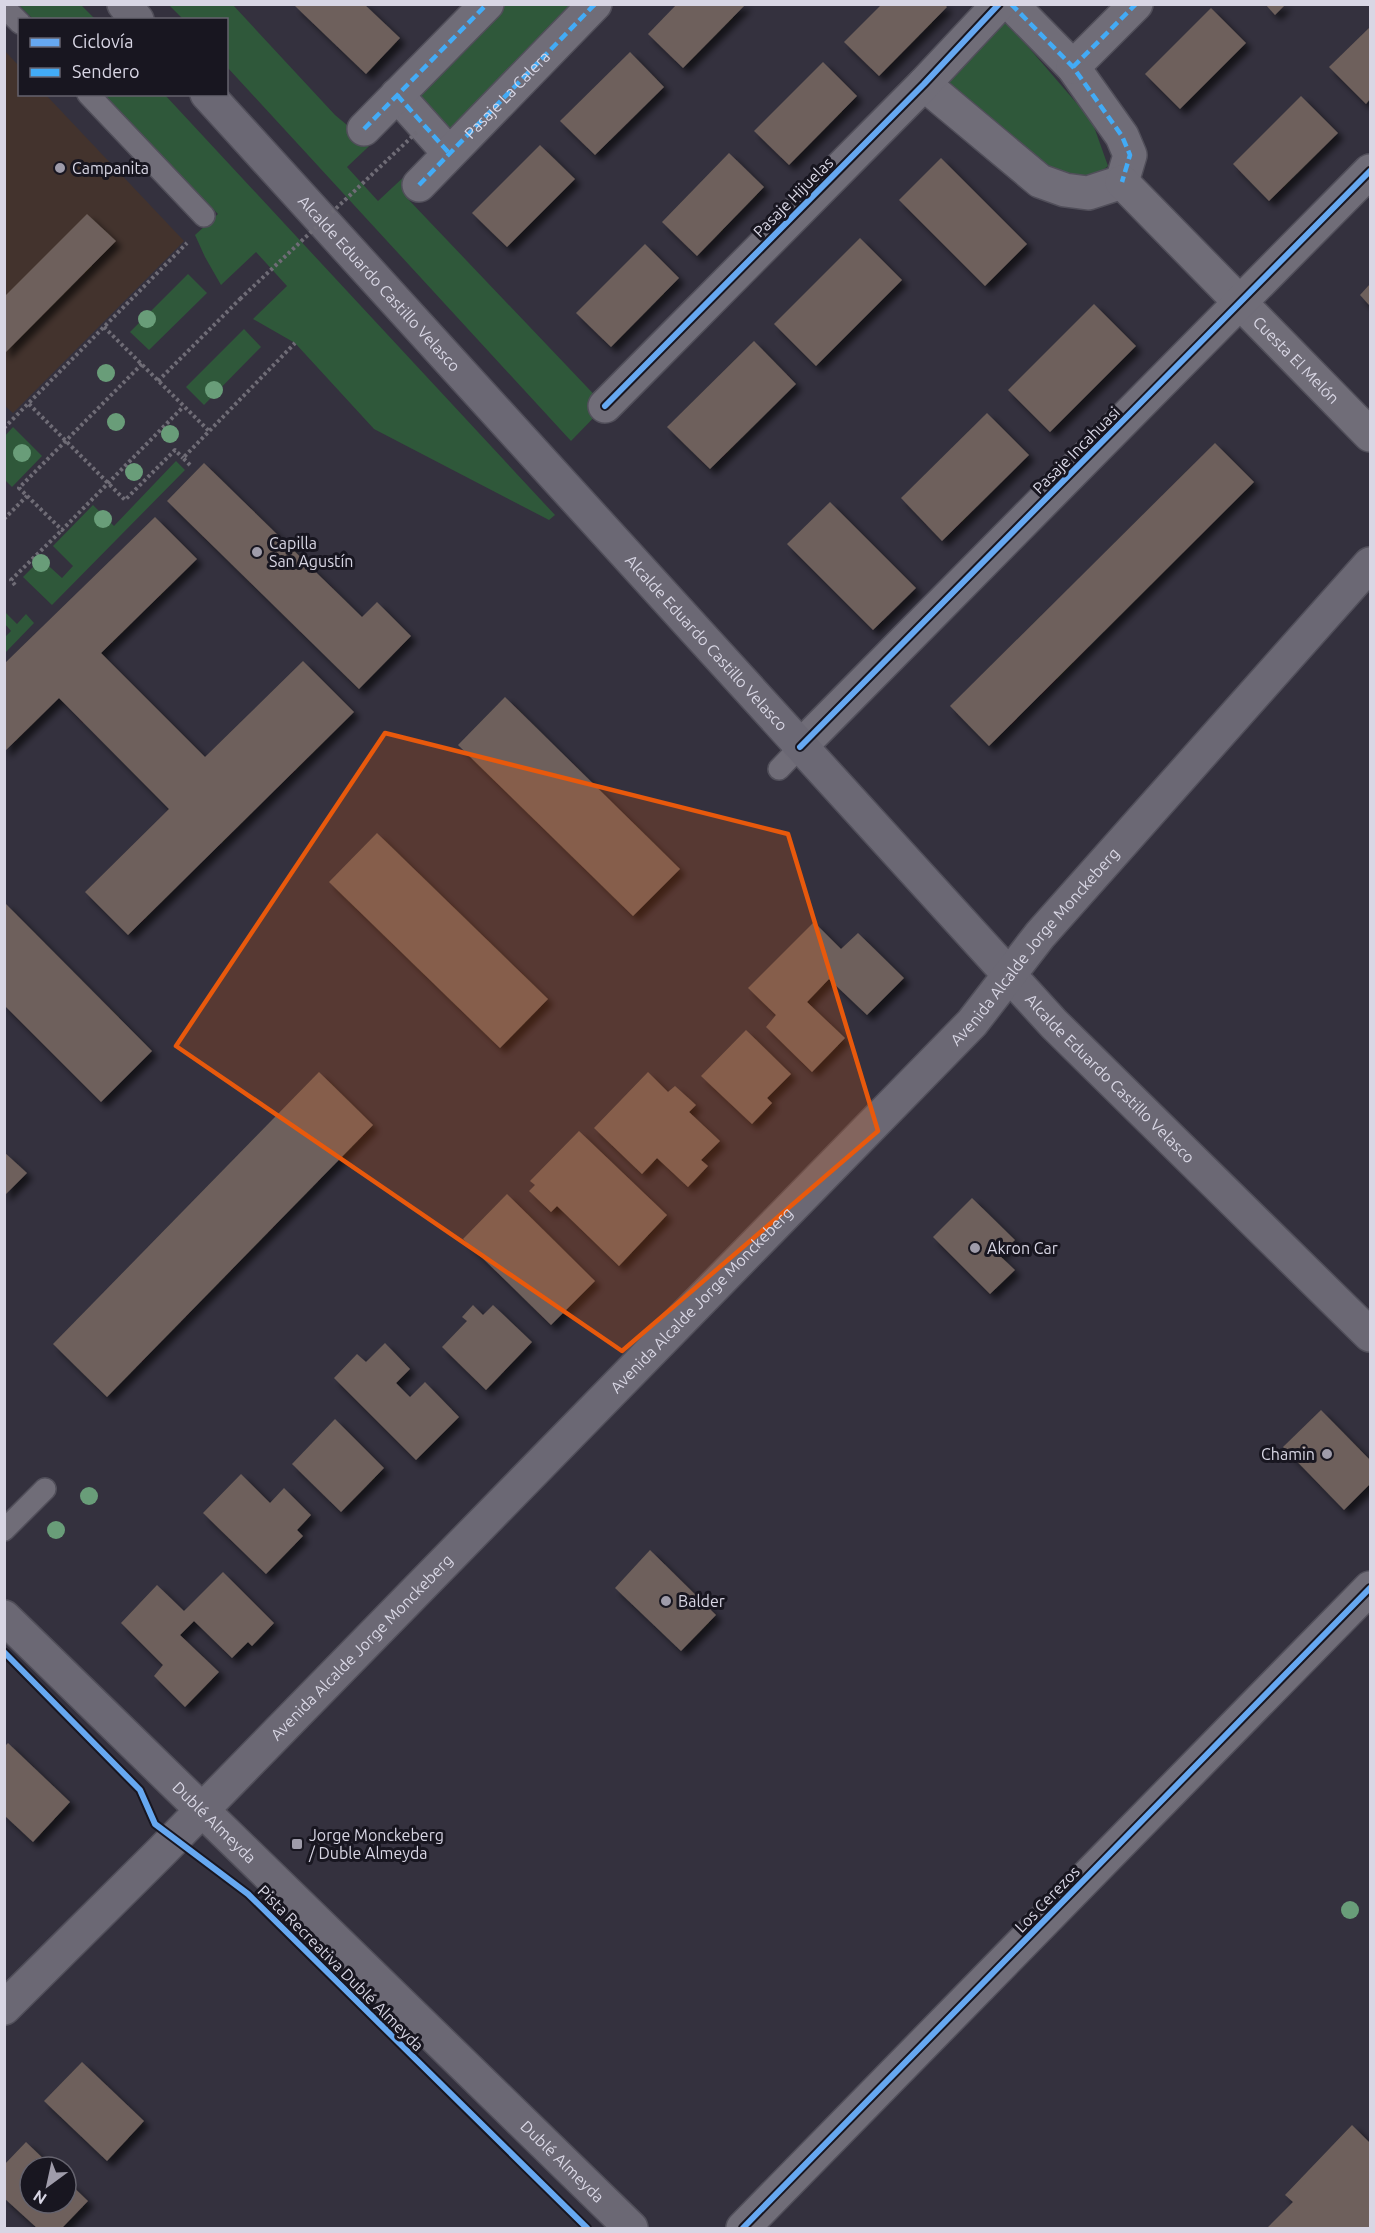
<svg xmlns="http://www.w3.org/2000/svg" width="1375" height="2233" viewBox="0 0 1375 2233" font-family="Ubuntu,sans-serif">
	<defs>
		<filter id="shadow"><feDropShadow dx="5.5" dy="5.5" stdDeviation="3" flood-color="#0009"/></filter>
	</defs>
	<rect width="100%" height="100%" fill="#34313e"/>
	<path fill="#43332d" d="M4,50L19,66L20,94L46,95L184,241L13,413L4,405Z"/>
	<g fill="#2f583a">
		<path d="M19,5H81L95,19H33Z"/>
		<path d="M169,5H233L335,115L353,130L402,115L347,167L378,201L423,159L419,185L407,198L605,406L571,441L227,67L226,20L183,19Z"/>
		<path d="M494,5H586L451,140L407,94Z"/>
		<path d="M1006,21L1092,121L1108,166L1092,179L1042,167L945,83Z"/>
		<path d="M104,95H165L555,515L549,520L374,429L295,343L253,319L287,286L256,252L221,285L205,257L195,235L218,214Z"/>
		<path d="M188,274L207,293L149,350L130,332Z"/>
		<path d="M244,329L261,347L204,405L186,387Z"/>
		<path d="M13,427L42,456L12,487L5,480L4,437Z"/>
		<path d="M176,461L185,470L52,605L23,577L41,559L62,578L73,566L53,546L93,505L114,526Z"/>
		<path d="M5,612L17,624L26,614L34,623L5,653V637L11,631L5,624Z"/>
	</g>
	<g fill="#6e605b" filter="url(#shadow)">
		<path d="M297,4H364L400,38L366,74L295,6Z"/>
		<path d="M677,4H746L683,68L648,34Z"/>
		<path d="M882,4H944L947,7L879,76L844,42Z"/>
		<path d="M1265,4H1286L1275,15Z"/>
		<path d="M1211,8L1246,43L1180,109L1145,74Z"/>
		<path d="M1370,27V99L1366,104L1329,67Z"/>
		<path d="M630,52L664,87L595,155L560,121Z"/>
		<path d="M823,62L857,96L789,165L754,131Z"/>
		<path d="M1301,96L1338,133L1269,201L1233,164Z"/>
		<path d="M540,145L575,179L507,247L472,213Z"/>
		<path d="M729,153L764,187L697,256L662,222Z"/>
		<path d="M941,158L1027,244L985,286L899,200Z"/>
		<path d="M87,214L116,241L4,354V297Z"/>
		<path d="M860,238L902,280L816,366L774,324Z"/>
		<path d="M645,244L679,278L611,347L576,313Z"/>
		<path d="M1370,284V306L1360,295Z"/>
		<path d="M1094,304L1136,346L1050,432L1008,390Z"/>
		<path d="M754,341L796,384L710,469L667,427Z"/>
		<path d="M987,413L1029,455L942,541L901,498Z"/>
		<path d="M1215,443L1254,482L989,746L950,706Z"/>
		<path d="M204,463L362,617L377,602L411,636L359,689L167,501Z"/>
		<path d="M830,502L916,588L873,630L787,544Z"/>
		<path d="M155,517L197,559L101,653L205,757L303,661L354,712L128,935L85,892L169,809L59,698L4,752V664Z"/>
		<path d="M505,697L680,869L633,916L458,745Z"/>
		<path d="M377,833L548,999L500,1048L329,882Z"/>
		<path d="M4,902L152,1051L101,1102L4,1005Z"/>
		<path d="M814,922L841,949L858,933L904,978L867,1015L829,979L807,1002L845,1038L812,1072L766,1027L776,1015L748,988Z"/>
		<path d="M746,1030L791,1074L767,1098L772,1103L752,1124L701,1076Z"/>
		<path d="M319,1072L373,1125L107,1397L53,1344Z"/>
		<path d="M648,1072L668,1092L675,1086L696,1105L689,1112L720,1141L701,1160L708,1166L688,1187L657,1158L642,1174L594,1128Z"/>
		<path d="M579,1131L667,1215L619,1266L557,1206L551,1212L529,1191L535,1185L530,1181Z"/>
		<path d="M4,1152L27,1173L4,1196Z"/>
		<path d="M507,1194L595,1281L551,1325L463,1239Z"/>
		<path d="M972,1198L1015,1240L999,1255L1015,1270L990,1294L933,1237Z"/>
		<path d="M473,1305L483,1315L493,1305L532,1342L486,1390L442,1347L467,1321L462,1317Z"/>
		<path d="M385,1343L410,1369L396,1383L410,1397L425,1382L459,1417L416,1460L334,1378L357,1354L366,1362Z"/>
		<path d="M1321,1410L1370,1460V1484L1344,1510L1283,1447Z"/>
		<path d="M335,1419L384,1468L341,1512L292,1464Z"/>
		<path d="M241,1474L270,1503L284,1488L311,1515L297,1530L303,1536L266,1574L203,1513Z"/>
		<path d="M650,1550L716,1615L681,1651L615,1588Z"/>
		<path d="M223,1572L274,1623L252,1646L248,1642L232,1658L194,1621L180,1635L219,1672L185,1707L154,1676L163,1665L121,1623L157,1585L184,1611Z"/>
		<path d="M8,1743L70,1802L33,1842L4,1815V1747Z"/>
		<path d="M82,2062L144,2121L107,2161L44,2101Z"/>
		<path d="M1352,2125L1370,2143V2228H1267L1293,2202L1285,2195Z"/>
		<path d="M26,2142L52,2167H30V2203H66V2180L88,2201L62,2228H37L4,2198V2165Z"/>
	</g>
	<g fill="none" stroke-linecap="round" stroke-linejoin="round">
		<g stroke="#514f5a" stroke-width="24">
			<g id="lane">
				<path d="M4,7L20,23"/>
				<path d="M88,94L204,216"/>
				<path d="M779,769L800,747"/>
				<path d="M4,1530L45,1489"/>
			</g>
		</g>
		<g stroke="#514f5a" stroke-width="36">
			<g id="street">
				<path d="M1011,4L1073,67L1122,136L1130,155L1122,182"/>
				<path d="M1073,67L1136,4"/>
				<path d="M924,84L1040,181L1065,190L1088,193L1122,182"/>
				<path d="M397,95L449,153"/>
				<path d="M364,129L487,4"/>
				<path id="s1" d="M1122,182L1370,435"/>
				<path d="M419,185L595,4"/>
				<path d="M605,406L924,84L999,4"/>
				<path d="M800,747L1370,171"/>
				<path d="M743,2228L1370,1588"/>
			</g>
		</g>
		<g stroke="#514f5a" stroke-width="36">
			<g id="secondary">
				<path d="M124,4L137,20"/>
				<path id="s2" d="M207,94L1054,1024L1370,1335"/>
				<path id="s3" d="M4,1617L631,2228"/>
				<path id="s4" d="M4,2008L161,1852L972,1023L1040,935L1370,564"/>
			</g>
		</g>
		<g stroke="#6f6c76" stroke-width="4" stroke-dasharray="3 3" stroke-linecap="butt">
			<path d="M104,327L209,431"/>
			<path d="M142,364L19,488L62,530L183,407"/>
			<path d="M158,381L240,299"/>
			<path d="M29,404L125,500L175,450L183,458"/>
			<path d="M4,428L187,243"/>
			<path d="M190,465L183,458L295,343"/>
			<path d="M4,519L27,496"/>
			<path d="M15,585L11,580L62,530"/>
		</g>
		<use href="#lane" stroke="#706d78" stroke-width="21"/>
		<use href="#street" stroke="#706d78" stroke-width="33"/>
		<use href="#secondary" stroke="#6b6874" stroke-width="33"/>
		<path stroke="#6f6c76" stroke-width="4" stroke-dasharray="3 3" stroke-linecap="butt" d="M240,299L417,132"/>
		<g stroke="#42abf6" stroke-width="4.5" stroke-dasharray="9 4.5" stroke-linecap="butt">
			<path d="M1011,4L1073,67L1122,136L1130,155L1122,182"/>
			<path d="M1073,67L1136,4"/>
			<path d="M397,95L449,153"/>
			<path d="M364,129L487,4"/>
			<path id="s5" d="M419,185L595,4"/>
		</g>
		<g stroke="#181620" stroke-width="10">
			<g id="cycleway">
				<path d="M605,406L924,84L999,4"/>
				<path d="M800,747L1370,171"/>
				<path d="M4,1652L140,1790L155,1824L248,1894L587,2228"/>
				<path d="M743,2228L1370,1588"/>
			</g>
		</g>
		<use href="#cycleway" stroke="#66a8f1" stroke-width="6"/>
	</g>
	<g fill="#699d79">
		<circle cx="147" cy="319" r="9"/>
		<circle cx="106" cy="373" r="9"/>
		<circle cx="214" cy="390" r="9"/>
		<circle cx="116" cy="422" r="9"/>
		<circle cx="170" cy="434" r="9"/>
		<circle cx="22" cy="453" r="9"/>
		<circle cx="134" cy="472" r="9"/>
		<circle cx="103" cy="519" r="9"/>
		<circle cx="41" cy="563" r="9"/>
		<circle cx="89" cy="1496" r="9"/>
		<circle cx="56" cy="1530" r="9"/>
		<circle cx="1350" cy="1910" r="9"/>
	</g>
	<path fill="#e8590c" fill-opacity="0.2" stroke="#e8590c" stroke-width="4.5" stroke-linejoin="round" d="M385,733L788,834L878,1131L622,1351L176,1046Z"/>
	<g fill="#9f9caa" stroke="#181620" stroke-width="2">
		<circle cx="60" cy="168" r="6"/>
		<circle cx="257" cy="552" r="6"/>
		<circle cx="975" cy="1248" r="6"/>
		<circle cx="1327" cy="1454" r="6"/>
		<circle cx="666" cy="1601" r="6"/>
		<rect x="291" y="1838" width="12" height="12" rx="3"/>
	</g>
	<g text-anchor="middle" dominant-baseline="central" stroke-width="6" stroke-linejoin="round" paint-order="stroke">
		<g font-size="16" fill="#d8d6e4" stroke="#181620">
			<text stroke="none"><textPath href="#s5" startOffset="126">Pasaje La Calera</textPath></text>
			<text transform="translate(793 197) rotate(-45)">Pasaje Hijuelas</text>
			<text stroke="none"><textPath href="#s2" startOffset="256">Alcalde Eduardo Castillo Velasco</textPath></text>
			<text stroke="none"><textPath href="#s1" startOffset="249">Cuesta El Melón</textPath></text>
			<text transform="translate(1076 450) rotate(-45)">Pasaje Incahuasi</text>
			<text stroke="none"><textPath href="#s2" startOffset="742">Alcalde Eduardo Castillo Velasco</textPath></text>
			<text stroke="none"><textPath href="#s4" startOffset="1480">Avenida Alcalde Jorge Monckeberg</textPath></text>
			<text stroke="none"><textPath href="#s2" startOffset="1336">Alcalde Eduardo Castillo Velasco</textPath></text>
			<text stroke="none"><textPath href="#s4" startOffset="994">Avenida Alcalde Jorge Monckeberg</textPath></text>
			<text stroke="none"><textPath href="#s4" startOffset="508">Avenida Alcalde Jorge Monckeberg</textPath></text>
			<text stroke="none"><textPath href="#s3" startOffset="294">Dublé Almeyda</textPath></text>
			<text transform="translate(1047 1899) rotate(-46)">Los Cerezos</text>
			<text transform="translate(341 1968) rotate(45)">Pista Recreativa Dublé Almeyda</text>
			<text stroke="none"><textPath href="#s3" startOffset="780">Dublé Almeyda</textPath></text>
		</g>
		<g font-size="16" fill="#d8d6e4" stroke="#181620" text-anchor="start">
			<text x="72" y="168">Campanita</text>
			<text x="269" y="543">Capilla<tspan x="269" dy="18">San Agustín</tspan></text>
			<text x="987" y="1248">Akron Car</text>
			<text x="1315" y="1454" text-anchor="end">Chamin</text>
			<text x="678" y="1601">Balder</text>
			<text x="309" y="1835">Jorge Monckeberg<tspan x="309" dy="18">/ Duble Almeyda</tspan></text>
		</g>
	</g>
	<rect width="1375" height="2233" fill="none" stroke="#d8d6e4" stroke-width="12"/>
	<rect x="18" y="18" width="210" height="78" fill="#181620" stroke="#65636e" stroke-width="1.5"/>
	<rect x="30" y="38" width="30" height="9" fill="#66a8f1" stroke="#65636e" stroke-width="1.5"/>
	<text x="72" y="48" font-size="18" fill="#d8d6e4">Ciclovía</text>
	<rect x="30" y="68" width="30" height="9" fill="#42abf6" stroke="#65636e" stroke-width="1.5"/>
	<text x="72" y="78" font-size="18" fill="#d8d6e4">Sendero</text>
	<g transform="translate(48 2185) rotate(213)"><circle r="28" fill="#181620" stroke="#65636e" stroke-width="1.5"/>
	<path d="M0-4.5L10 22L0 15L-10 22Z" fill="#9f9caa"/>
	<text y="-9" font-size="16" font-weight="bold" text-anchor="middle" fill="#d8d6e4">N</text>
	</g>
</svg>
